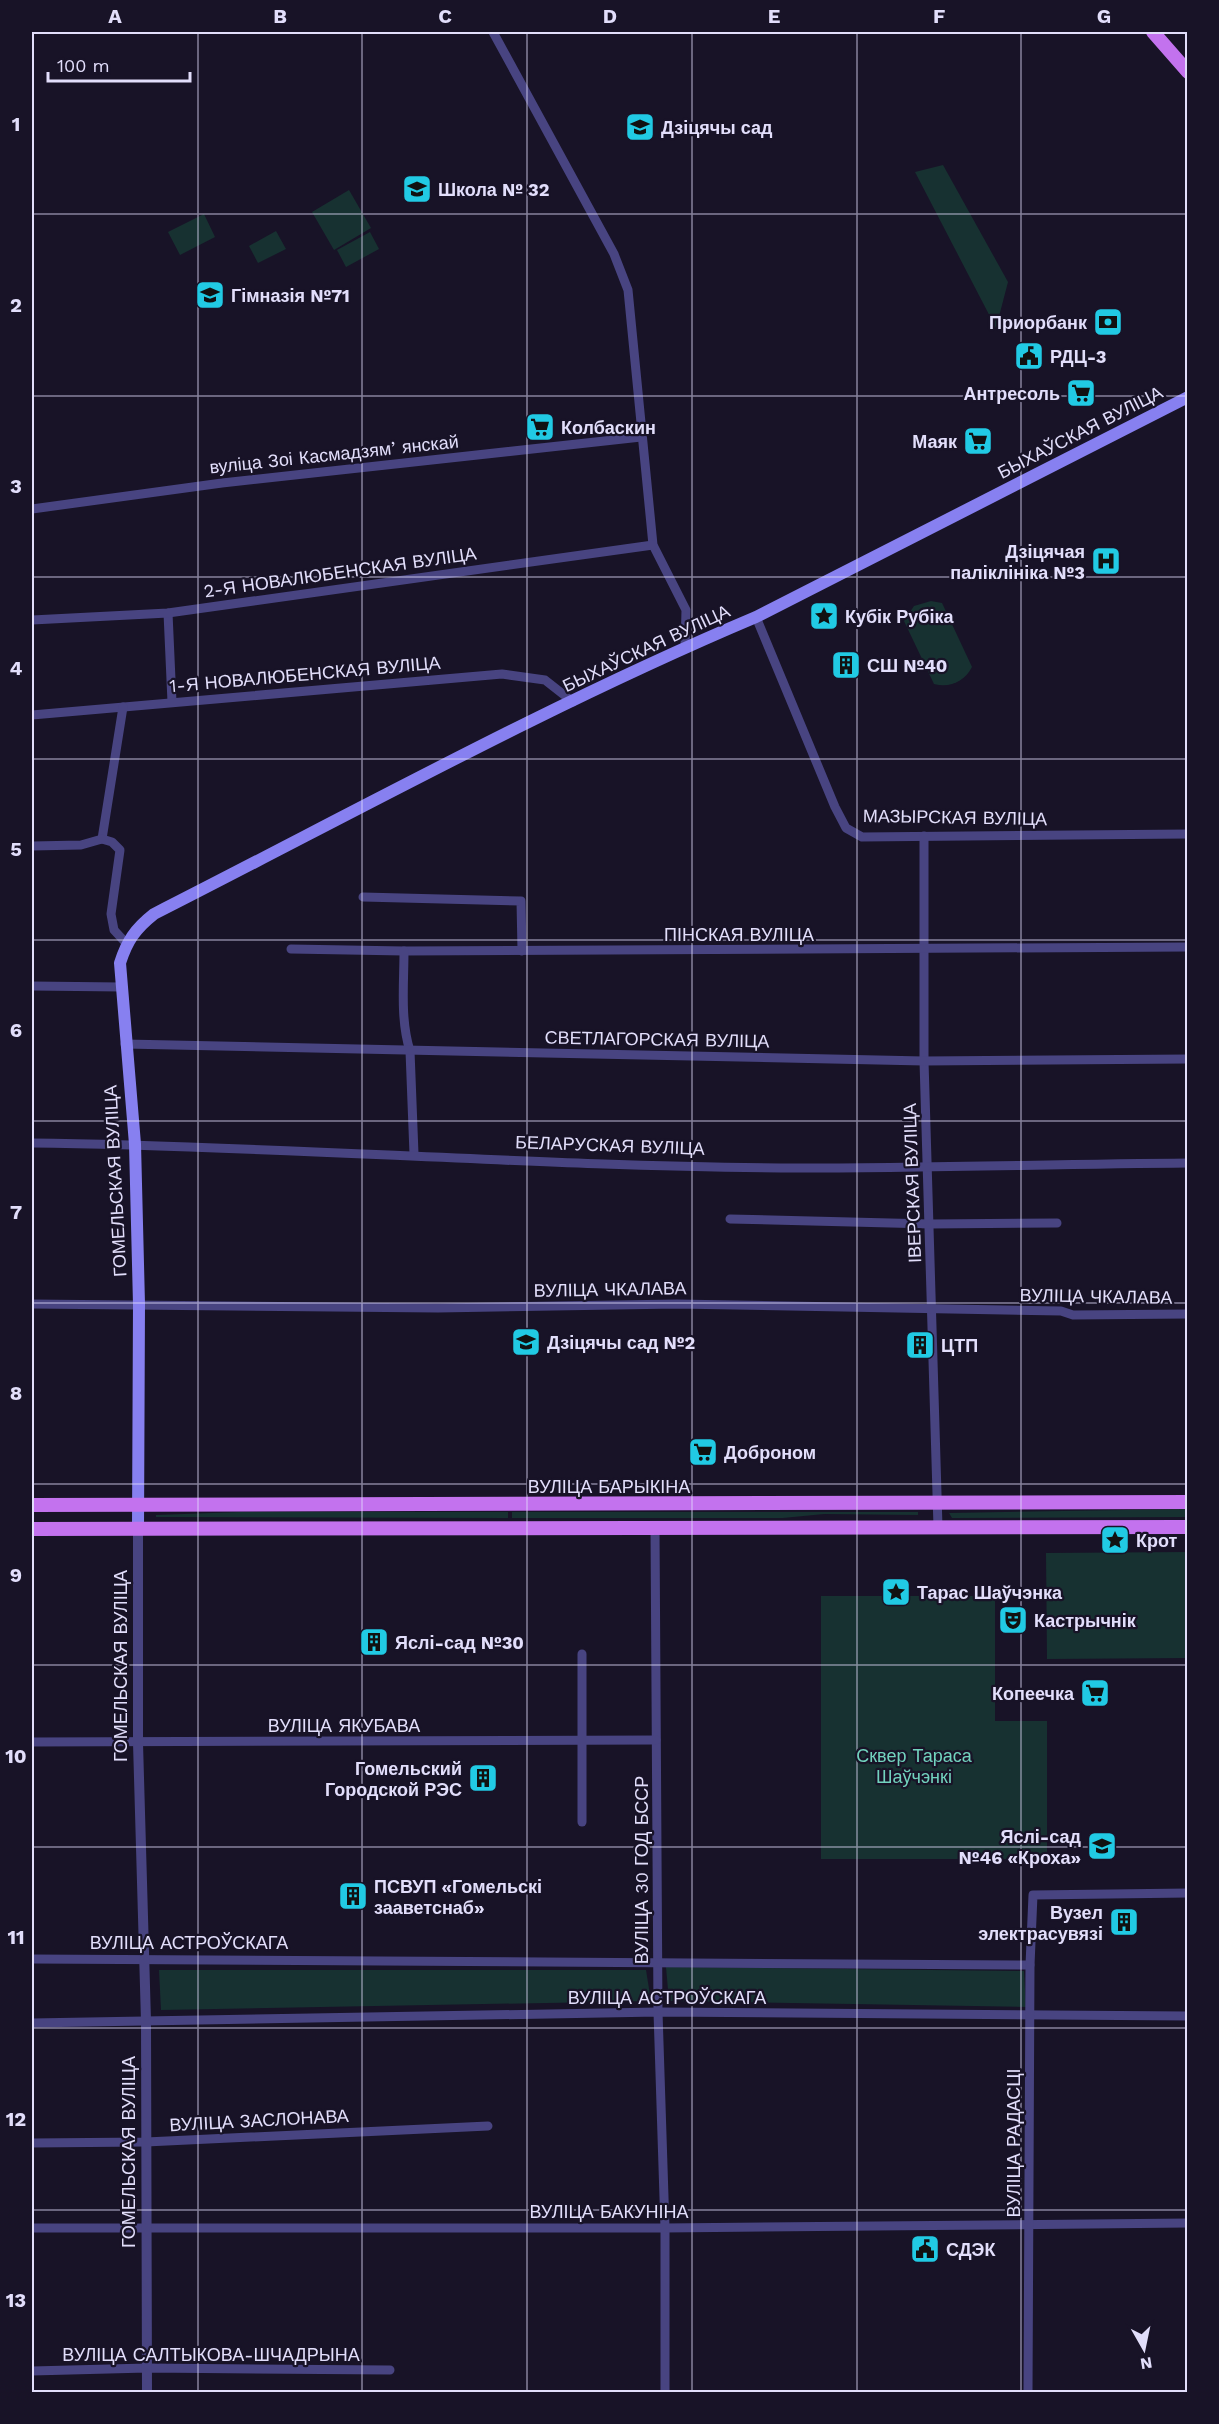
<svg xmlns="http://www.w3.org/2000/svg" width="1219" height="2424" viewBox="0 0 1219 2424" font-family="'Work Sans',sans-serif">
	<rect width="100%" height="100%" fill="#181327"/>
	<g fill="#173131">
		<path d="M943,165L1008,282L996,328L915,172Z"/>
		<path d="M349,190L371,228L334,250L312,212Z"/>
		<path d="M204,214L215,237L180,255L168,232Z"/>
		<path d="M276,231L286,249L258,263L249,246Z"/>
		<path d="M370,232L379,249L346,267L337,250Z"/>
		<path d="M931,601L942,603L972,667C964,682 950,688 934,684L904,621L914,606Z"/>
		<path d="M1187,1509V1517L952,1518L949,1513Z"/>
		<path d="M240,1512H508V1518L156,1517V1515Z"/>
		<path d="M512,1512H918V1515L824,1514L783,1518H512Z"/>
		<path d="M1187,1552V1658L1047,1659L1046,1553Z"/>
		<path d="M821,1596H995V1721H1047V1859H821Z"/>
		<path d="M666,1967L1024,1971L1026,2007L669,2001Z"/>
		<path d="M159,1970H646L651,2001L161,2010Z"/>
	</g>
	<g fill="none" stroke-linecap="round" stroke-linejoin="round">
		<g stroke="#484481" stroke-width="9">
			<path d="M493,32L614,254L628,290L653,545L686,610L685,647"/>
			<path d="M32,509L222,483L641,437"/>
			<path d="M168,613L172,702"/>
			<path d="M756,617L835,807L846,828L862,837L1188,834"/>
			<path d="M32,620L168,613L653,545"/>
			<path d="M32,715L502,674L545,680L573,702"/>
			<path d="M924,836V1061L938,1527"/>
			<path d="M102,839L123,707"/>
			<path d="M32,846L81,845L102,839L112,842L120,850L111,914L114,930L126,943"/>
			<path d="M363,897L521,901L522,951"/>
			<path d="M291,949L404,951L1188,947"/>
			<path d="M404,951C404,984 400,1019 410,1051L414,1154"/>
			<path d="M32,986L121,987"/>
			<path d="M125,1044L924,1061L1188,1059"/>
			<path d="M32,1143C287,1146 543,1167 798,1168C928,1168 1058,1164 1188,1163"/>
			<path d="M730,1219L930,1224L1057,1223"/>
			<path d="M32,1304L438,1308L677,1304L1061,1311L1073,1315L1188,1314"/>
			<path d="M655,1528L658,2012L665,2228V2392"/>
			<path d="M32,1742L656,1740"/>
			<path d="M582,1822V1654"/>
			<path d="M32,1959L1030,1965"/>
			<path d="M32,2023L658,2012L1188,2016"/>
			<path d="M32,2143L146,2142L488,2126"/>
			<path d="M32,2228H665L1188,2223"/>
			<path d="M32,2371L147,2368L390,2370"/>
			<path d="M1028,2392L1030,1965L1033,1895L1188,1893"/>
		</g>
		<path stroke="#484481" stroke-width="10" d="M138,1529V1743L146,2021L147,2392"/>
		<path stroke="#8780f0" stroke-width="12" d="M138,1529L139,1304L135,1144L120,963C127,941 135,929 154,914C353,813 550,704 756,617L1188,397"/>
		<g stroke="#c372ee" stroke-width="14">
			<path d="M1153,32L1188,72"/>
			<path d="M32,1505L1188,1502"/>
			<path d="M32,1529L1188,1527"/>
		</g>
	</g>
	<path fill="none" stroke="#e2defb" stroke-width="1.5" stroke-opacity="0.55" d="M198,32V2392M362,32V2392M527,32V2392M692,32V2392M857,32V2392M1021,32V2392M32,214H1188M32,396H1188M32,577H1188M32,759H1188M32,940H1188M32,1121H1188M32,1303H1188M32,1484H1188M32,1665H1188M32,1847H1188M32,2028H1188M32,2210H1188"/>
	<defs>
		<g id="school-square" transform="scale(1.5)"><rect x="-9" y="-9" width="18" height="18" rx="4" fill="#21cae4" stroke="#181327"/><path d="M0-5L7-2L0 1L-7-2ZM-4 1L0 2.5L4 1V4Q0 6-4 4Z" fill="#111"/></g>
		<g id="bank-square" transform="scale(1.5)"><rect x="-9" y="-9" width="18" height="18" rx="4" fill="#21cae4" stroke="#181327"/><path d="M-6-4H6V4H-6ZM0-2.3a2.3 2.3 0 1 0 0 4.6a2.3 2.3 0 1 0 0-4.6Z" fill="#111"/></g>
		<g id="civic-square" transform="scale(1.5)"><rect x="-9" y="-9" width="18" height="18" rx="4" fill="#21cae4" stroke="#181327"/><path d="M-.6-6.5H3V-4.5H.6V-3L4-1V1h2V6H-6V1h2V-1L-.6-3ZM-1.2 2.5V6h2.4V2.5Z" fill="#111"/></g>
		<g id="supermarket-square" transform="scale(1.5)"><rect x="-9" y="-9" width="18" height="18" rx="4" fill="#21cae4" stroke="#181327"/><path d="M-6-5.5h2.5l.6 2H6L4.5 2H-2.5L-4.4-4H-6ZM-1.5 3.2a1.3 1.3 0 1 0 .1 0ZM3 3.2a1.3 1.3 0 1 0 .1 0Z" fill="#111"/></g>
		<g id="hospital-square" transform="scale(1.5)"><rect x="-9" y="-9" width="18" height="18" rx="4" fill="#21cae4" stroke="#181327"/><path d="M-5-5h3v3.5h4V-5h3V5h-3V1.5h-4V5h-3Z" fill="#111"/></g>
		<g id="sight-square" transform="scale(1.5)"><rect x="-9" y="-9" width="18" height="18" rx="4" fill="#21cae4" stroke="#181327"/><path d="M0-6L1.8-2.2L6-1.7L2.9 1.2L3.7 5.4L0 3.3L-3.7 5.4L-2.9 1.2L-6-1.7L-1.8-2.2Z" fill="#111"/></g>
		<g id="building-square" transform="scale(1.5)"><rect x="-9" y="-9" width="18" height="18" rx="4" fill="#21cae4" stroke="#181327"/><path d="M-4-6H4V6H1V3H-1V6H-4ZM-2.5-4.3h1.7v1.8h-1.7ZM.8-4.3h1.7v1.8H.8ZM-2.5-1h1.7V.8h-1.7ZM.8-1h1.7V.8H.8Z" fill="#111"/></g>
		<g id="theatre-square" transform="scale(1.5)"><rect x="-9" y="-9" width="18" height="18" rx="4" fill="#21cae4" stroke="#181327"/><path d="M-5-5.5Q0-4 5-5.5V0Q5 5 0 6Q-5 5-5 0ZM-3.3-2.5H-1v1.5H-3.3ZM1-2.5H3.3v1.5H1ZM-2.8 1Q0 5.5 2.8 1Z" fill="#111"/></g>
	</defs>
	<g fill-rule="evenodd">
		<use href="#school-square" x="640" y="127"/>
		<use href="#school-square" x="417" y="189"/>
		<use href="#school-square" x="210" y="295"/>
		<use href="#bank-square" x="1108" y="322"/>
		<use href="#civic-square" x="1029" y="356"/>
		<use href="#supermarket-square" x="1081" y="393"/>
		<use href="#supermarket-square" x="540" y="427"/>
		<use href="#supermarket-square" x="978" y="441"/>
		<use href="#hospital-square" x="1106" y="561"/>
		<use href="#sight-square" x="824" y="616"/>
		<use href="#building-square" x="846" y="665"/>
		<use href="#school-square" x="526" y="1342"/>
		<use href="#building-square" x="920" y="1345"/>
		<use href="#supermarket-square" x="703" y="1452"/>
		<use href="#sight-square" x="1115" y="1540"/>
		<use href="#sight-square" x="896" y="1592"/>
		<use href="#theatre-square" x="1013" y="1620"/>
		<use href="#building-square" x="374" y="1642"/>
		<use href="#supermarket-square" x="1095" y="1693"/>
		<use href="#building-square" x="483" y="1778"/>
		<use href="#school-square" x="1102" y="1846"/>
		<use href="#building-square" x="353" y="1896"/>
		<use href="#building-square" x="1124" y="1922"/>
		<use href="#civic-square" x="925" y="2249"/>
	</g>
	<g text-anchor="middle" dominant-baseline="central" stroke-width="4.5" stroke-linejoin="round" paint-order="stroke">
		<g font-size="18" font-weight="bold" fill="#e2defb" stroke="#181327" text-anchor="start">
			<text x="661" y="127">Дзіцячы сад</text>
			<text x="438" y="189">Школа № 32</text>
			<text x="231" y="295">Гімназія №71</text>
			<text x="1087" y="322" text-anchor="end">Приорбанк</text>
			<text x="1050" y="356">РДЦ-3</text>
			<text x="1060" y="393" text-anchor="end">Антресоль</text>
			<text x="561" y="427">Колбаскин</text>
			<text x="957" y="441" text-anchor="end">Маяк</text>
			<text x="1085" y="551" text-anchor="end">Дзіцячая<tspan x="1085" dy="21">паліклініка №3</tspan></text>
			<text x="845" y="616">Кубік Рубіка</text>
			<text x="867" y="665">СШ №40</text>
			<text x="547" y="1342">Дзіцячы сад №2</text>
			<text x="941" y="1345">ЦТП</text>
			<text x="724" y="1452">Доброном</text>
			<text x="1136" y="1540">Крот</text>
			<text x="917" y="1592">Тарас Шаўчэнка</text>
			<text x="1034" y="1620">Кастрычнік</text>
			<text x="395" y="1642">Яслі-сад №30</text>
			<text x="1074" y="1693" text-anchor="end">Копеечка</text>
			<text x="462" y="1768" text-anchor="end">Гомельский<tspan x="462" dy="21">Городской РЭС</tspan></text>
			<text x="1081" y="1836" text-anchor="end">Яслі-сад<tspan x="1081" dy="21">№46 «Кроха»</tspan></text>
			<text x="374" y="1886">ПСВУП «Гомельскі<tspan x="374" dy="21">зааветснаб»</tspan></text>
			<text x="1103" y="1912" text-anchor="end">Вузел<tspan x="1103" dy="21">электрасувязі</tspan></text>
			<text x="946" y="2249">СДЭК</text>
		</g>
		<g font-size="18" fill="#e2defb" stroke="#181327">
			<text transform="translate(1080 432) rotate(-27)">БЫХАЎСКАЯ ВУЛІЦА</text>
			<text transform="translate(334 454) rotate(-6)">вуліца Зоі Касмадзямʼянскай</text>
			<text transform="translate(340 572) rotate(-8)">2-Я НОВАЛЮБЕНСКАЯ ВУЛІЦА</text>
			<text transform="translate(646 648) rotate(-25)">БЫХАЎСКАЯ ВУЛІЦА</text>
			<text transform="translate(305 674) rotate(-5)">1-Я НОВАЛЮБЕНСКАЯ ВУЛІЦА</text>
			<text transform="translate(955 817) rotate(1)">МАЗЫРСКАЯ ВУЛІЦА</text>
			<text x="739" y="934">ПІНСКАЯ ВУЛІЦА</text>
			<text transform="translate(657 1039) rotate(1)">СВЕТЛАГОРСКАЯ ВУЛІЦА</text>
			<text transform="translate(610 1145) rotate(2)">БЕЛАРУСКАЯ ВУЛІЦА</text>
			<text transform="translate(115 1181) rotate(-93)">ГОМЕЛЬСКАЯ ВУЛІЦА</text>
			<text transform="translate(912 1183) rotate(-92)">ІВЕРСКАЯ ВУЛІЦА</text>
			<text transform="translate(610 1289) rotate(-1)">ВУЛІЦА ЧКАЛАВА</text>
			<text transform="translate(1096 1296) rotate(1)">ВУЛІЦА ЧКАЛАВА</text>
			<text x="609" y="1486">ВУЛІЦА БАРЫКІНА</text>
			<text transform="translate(120 1666) rotate(-90)">ГОМЕЛЬСКАЯ ВУЛІЦА</text>
			<text x="344" y="1725">ВУЛІЦА ЯКУБАВА</text>
			<text transform="translate(641 1870) rotate(-90)">ВУЛІЦА 30 ГОД БССР</text>
			<text x="189" y="1942">ВУЛІЦА АСТРОЎСКАГА</text>
			<text x="667" y="1997">ВУЛІЦА АСТРОЎСКАГА</text>
			<text transform="translate(259 2120) rotate(-3)">ВУЛІЦА ЗАСЛОНАВА</text>
			<text transform="translate(1013 2143) rotate(-90)">ВУЛІЦА РАДАСЦІ</text>
			<text transform="translate(128 2152) rotate(-90)">ГОМЕЛЬСКАЯ ВУЛІЦА</text>
			<text x="609" y="2211">ВУЛІЦА БАКУНІНА</text>
			<text x="211" y="2354">ВУЛІЦА САЛТЫКОВА-ШЧАДРЫНА</text>
		</g>
		<g font-size="18" fill="#72d3be" stroke="#181327">
			<text x="914" y="1755">Сквер Тараса<tspan x="914" dy="21">Шаўчэнкі</tspan></text>
		</g>
	</g>
	<rect width="1219" height="2424" fill="none" stroke="#181327" stroke-width="66"/>
	<g transform="translate(1144 2349) rotate(171)" stroke="#181327" stroke-width="4.5" paint-order="stroke">
	<path d="M0-4.5L10 22L0 15L-10 22Z" fill="#e2defb"/>
	<text y="-9" font-size="16" font-weight="bold" text-anchor="middle" fill="#e2defb">N</text>
	</g>
	<path d="M48 72v9h142v-9" fill="none" stroke="#e2defb" stroke-width="3"/>
	<text x="57" y="72" font-size="18" fill="#e2defb" stroke="#181327" stroke-width="4.5" paint-order="stroke">100 m</text>
	<rect x="33" y="33" width="1153" height="2358" fill="none" stroke="#e2defb" stroke-width="2"/>
	<g font-size="20" text-anchor="middle" font-weight="bold" fill="#e2defb">
		<text x="115" y="23">A</text>
		<text x="280" y="23">B</text>
		<text x="445" y="23">C</text>
		<text x="610" y="23">D</text>
		<text x="774" y="23">E</text>
		<text x="939" y="23">F</text>
		<text x="1104" y="23">G</text>
		<text x="16" y="131">1</text>
		<text x="16" y="312">2</text>
		<text x="16" y="493">3</text>
		<text x="16" y="675">4</text>
		<text x="16" y="856">5</text>
		<text x="16" y="1037">6</text>
		<text x="16" y="1219">7</text>
		<text x="16" y="1400">8</text>
		<text x="16" y="1582">9</text>
		<text x="16" y="1763">10</text>
		<text x="16" y="1944">11</text>
		<text x="16" y="2126">12</text>
		<text x="16" y="2307">13</text>
	</g>
</svg>
